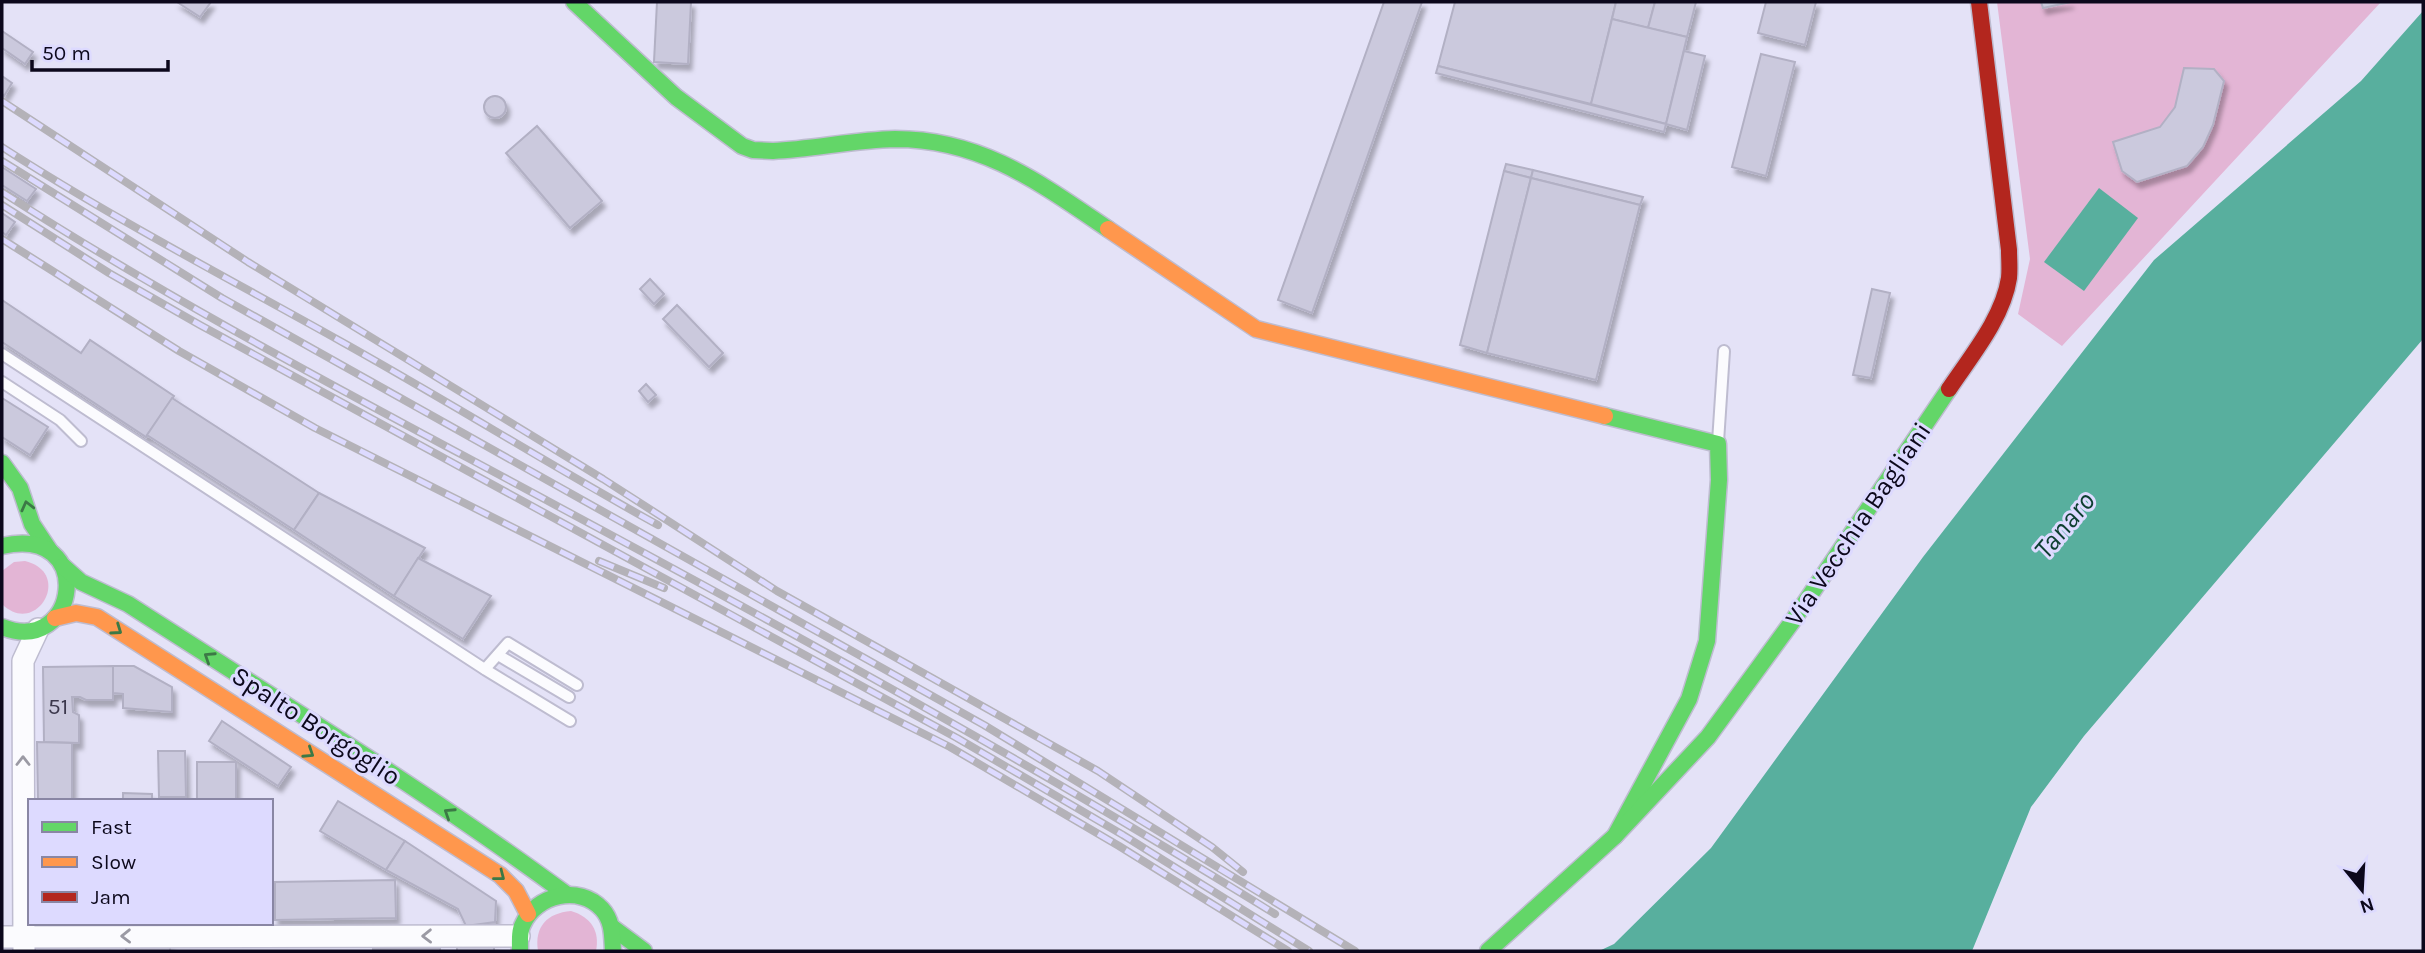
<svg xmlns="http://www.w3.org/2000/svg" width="2425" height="953" viewBox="0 0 2425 953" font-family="Karla,sans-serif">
	<defs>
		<filter id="shadow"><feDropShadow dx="3.5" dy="6" stdDeviation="2" flood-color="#0004"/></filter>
	</defs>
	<rect width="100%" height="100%" fill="#e4e2f7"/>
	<g fill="#e3b5d5">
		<path d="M1997,2H2381L2062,346L2018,314L2030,259Z"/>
		<path d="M25,561C74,573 36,638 2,604V571L14,562Z"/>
		<path d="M571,911C591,917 600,931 596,951H538C534,927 547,913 571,911Z"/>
	</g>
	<g fill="#58af9e">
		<path d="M2423,11V339L2084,736L2031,807L1972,951H1599L1614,944L1711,848L1923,557L2154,260L2361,81Z"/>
		<path d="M2099,188L2138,218L2084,291L2044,262Z"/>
	</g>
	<g fill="#cbc9dd" stroke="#b2b0c4" stroke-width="2" filter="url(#shadow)">
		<path d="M177,2H211L200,17Z"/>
		<path d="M657,2H691L688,64L654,62Z"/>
		<path d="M1384,2H1422L1312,313L1278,300Z"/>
		<path d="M1455,2H1616L1591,104L1438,66Z"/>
		<path d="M1616,2H1655L1648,28L1612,19Z"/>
		<path d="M1655,2H1696L1687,37L1648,28Z"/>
		<path d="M1766,2H1816L1805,45L1758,33Z"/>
		<path d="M2041,2H2071L2043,8Z"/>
		<path d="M1612,19L1687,37L1666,124L1591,104Z"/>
		<path d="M2,31L33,52L25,64L2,48Z"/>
		<path d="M1684,51L1705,56L1687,130L1666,124Z"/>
		<path d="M1761,54L1795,62L1766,176L1732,167Z"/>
		<path d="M1438,66L1666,124L1664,132L1436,73Z"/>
		<path d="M2184,68L2214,69L2224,81L2213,125L2203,147L2187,166L2137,182L2122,171L2113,142L2160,127L2175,107Z"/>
		<path d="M2,76L12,83L4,96L2,94Z"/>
		<circle cx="495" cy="107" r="11"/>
		<path d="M537,126L602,201L570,228L506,153Z"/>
		<path d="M1506,164L1533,170L1531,178L1504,171Z"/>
		<path d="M2,167L36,189L27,201L2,185Z"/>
		<path d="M1533,170L1643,197L1640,205L1531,178Z"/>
		<path d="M1504,171L1531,178L1487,353L1460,345Z"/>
		<path d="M1531,178L1640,205L1596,380L1487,353Z"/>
		<path d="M2,213L15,222L6,235L2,232Z"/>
		<path d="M650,279L664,294L654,304L640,289Z"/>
		<path d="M1872,289L1890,293L1871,378L1853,375Z"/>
		<path d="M2,300L81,353L90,340L174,396L146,437L2,342Z"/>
		<path d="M677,305L723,353L709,367L663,319Z"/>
		<path d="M646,384L656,395L648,402L639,391Z"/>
		<path d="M2,398L48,427L30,455L2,437Z"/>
		<path d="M172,398L319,493L294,530L147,435Z"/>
		<path d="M319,493L425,548L394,596L294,530Z"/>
		<path d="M418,558L491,596L463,639L394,596Z"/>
		<path d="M113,666V700H86L80,697H72L73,712L79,715V743L44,742L43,667Z"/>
		<path d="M113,666H134L172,687V712L123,708V694L113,693Z"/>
		<path d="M222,721L291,767L278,786L209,741Z"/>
		<path d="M37,742L72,743V801H38Z"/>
		<path d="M158,751H185L186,797H159Z"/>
		<rect x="197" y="762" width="39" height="39"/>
		<path d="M123,793L152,794V801H123Z"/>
		<path d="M338,801L405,841L386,870L320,831Z"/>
		<path d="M405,841L496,901L495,922L466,926L458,909L386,870Z"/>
		<path d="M395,880L396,918L275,920V882Z"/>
		<rect x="126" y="945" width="44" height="6"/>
		<path d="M494,946V951H457V947Z"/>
		<path d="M440,948V951H373V949Z"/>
	</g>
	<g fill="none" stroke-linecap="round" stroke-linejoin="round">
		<g stroke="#bebcd0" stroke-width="14">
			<g id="lane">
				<path d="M2,354L486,670L570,721"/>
				<path d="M2,382L60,420L81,441"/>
				<path d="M1718,442L1724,351"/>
				<path d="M498,655L569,697"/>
				<path d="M485,669L508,643L577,685"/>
			</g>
		</g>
		<g stroke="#bebcd0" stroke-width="24">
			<g id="street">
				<path d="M2,937L519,936"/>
				<path d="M24,949L23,661L38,629"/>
			</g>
		</g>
		<g stroke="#bebcd0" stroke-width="19">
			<g id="fast">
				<path d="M574,2L676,97L742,146L753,150L773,151C814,149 854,140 895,139C982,139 1040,183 1108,229"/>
				<path d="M1605,416L1718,444L1719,480L1707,641L1689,699L1615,836"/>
				<path d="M2,463L20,488L32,524L50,551"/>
				<path d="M2,546C97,524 79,658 2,627"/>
				<path d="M63,566L81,582L128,604C275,699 425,790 566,894"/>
				<path d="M613,928L644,951"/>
				<path d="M520,951C520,942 519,931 523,924C536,895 579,884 602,909C613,921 612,936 613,951"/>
				<path d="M1488,951L1615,836L1708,737L1792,622L1949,389"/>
			</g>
		</g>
		<g stroke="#bebcd0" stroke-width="19">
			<g id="slow">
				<path d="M1108,229L1256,329L1605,416"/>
				<path d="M55,618L76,613L97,617L500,875L516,891L528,914"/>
			</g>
		</g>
		<g stroke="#bebcd0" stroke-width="19">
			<path id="jam" d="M1949,389C1971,356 2003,318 2009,278C2010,269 2009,259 2009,250L1979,2"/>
		</g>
		<use href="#lane" stroke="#fbfbfe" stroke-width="10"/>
		<use href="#street" stroke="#fbfbfe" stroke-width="21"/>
		<use href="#fast" stroke="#63d668" stroke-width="16"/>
		<use href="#slow" stroke="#ff974d" stroke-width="16"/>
		<use href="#jam" stroke="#b3261e" stroke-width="16"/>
		<g stroke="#b4b2b8" stroke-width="8">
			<g id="rail">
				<path d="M2,101L248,262L603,479L777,591L1098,771L1212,847L1243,872"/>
				<path d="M2,147C112,218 228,278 342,342C448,401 551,466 658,525"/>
				<path d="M2,161L222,298L984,725L1355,951"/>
				<path d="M2,192C185,310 380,410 572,514C810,642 1046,772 1275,914"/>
				<path d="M2,205L109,273L200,325L957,738L1123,835L1309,951"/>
				<path d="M2,239L179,351L315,428L950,747L1119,846L1288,951"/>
				<path d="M599,561L664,588"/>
			</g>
		</g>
		<use href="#rail" stroke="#dddaff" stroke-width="5" stroke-dasharray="16" stroke-linecap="butt"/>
	</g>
	<defs><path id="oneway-chevron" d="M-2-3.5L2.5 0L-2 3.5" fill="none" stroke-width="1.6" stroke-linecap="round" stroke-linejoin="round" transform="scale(1.75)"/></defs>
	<g stroke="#3c7946">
		<use href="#oneway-chevron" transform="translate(27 506) rotate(-104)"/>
		<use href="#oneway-chevron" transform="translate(117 630) rotate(35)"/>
		<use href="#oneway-chevron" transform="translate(209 657) rotate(-147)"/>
		<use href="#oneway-chevron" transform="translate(309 753) rotate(33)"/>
		<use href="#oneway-chevron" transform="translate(449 813) rotate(-147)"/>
		<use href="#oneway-chevron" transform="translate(500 876) rotate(38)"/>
	</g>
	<g stroke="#9b9aa4">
		<use href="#oneway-chevron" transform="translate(23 761) rotate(-90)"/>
		<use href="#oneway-chevron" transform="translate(126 936) rotate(179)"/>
		<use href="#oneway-chevron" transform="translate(427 936) rotate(179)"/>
	</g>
	<g text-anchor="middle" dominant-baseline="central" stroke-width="6" stroke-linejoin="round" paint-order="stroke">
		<g font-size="23" fill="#3c384c">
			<text x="58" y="706">51</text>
		</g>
		<g font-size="26" fill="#0c081c" stroke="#dddaff">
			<text transform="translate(1858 524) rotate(-56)">Via Vecchia Bagliani</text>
			<text transform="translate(316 726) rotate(33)">Spalto Borgoglio</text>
		</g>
		<g font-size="28" font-style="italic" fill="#0d3f30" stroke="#dddaff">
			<text transform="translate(2064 525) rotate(-50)">Tanaro</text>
		</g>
	</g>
	<rect width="2425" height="953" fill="none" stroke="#0c081c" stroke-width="7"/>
	<rect x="28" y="799" width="245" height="126" fill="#dddaff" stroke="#8986a4" stroke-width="2"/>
	<rect x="42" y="822" width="35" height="10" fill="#63d668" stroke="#8986a4" stroke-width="2"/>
	<text x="91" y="834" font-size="21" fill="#0c081c">Fast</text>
	<rect x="42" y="857" width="35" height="10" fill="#ff974d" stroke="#8986a4" stroke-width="2"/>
	<text x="91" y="869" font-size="21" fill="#0c081c">Slow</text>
	<rect x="42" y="892" width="35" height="10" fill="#b3261e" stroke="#8986a4" stroke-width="2"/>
	<text x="91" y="904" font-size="21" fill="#0c081c">Jam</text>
	<g transform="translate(2362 890) rotate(162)" stroke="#dddaff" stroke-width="5" paint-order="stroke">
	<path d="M0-5L12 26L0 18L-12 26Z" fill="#0c081c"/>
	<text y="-10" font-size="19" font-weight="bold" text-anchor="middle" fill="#0c081c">N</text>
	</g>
	<path d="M32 60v10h136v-10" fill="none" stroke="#0c081c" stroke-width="3.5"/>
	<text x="42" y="60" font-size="21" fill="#0c081c" stroke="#dddaff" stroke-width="5" paint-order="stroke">50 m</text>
</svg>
